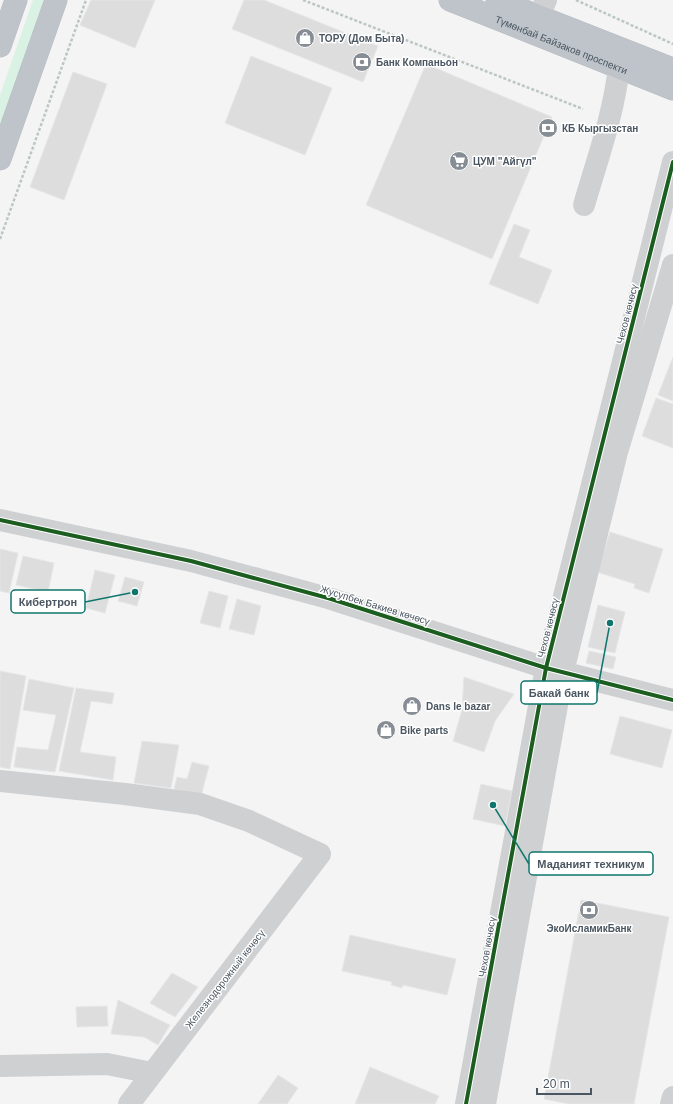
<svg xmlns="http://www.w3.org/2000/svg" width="673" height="1104" viewBox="0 0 673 1104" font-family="Helvetica,sans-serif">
	<rect width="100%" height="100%" fill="#f4f4f4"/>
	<path fill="#d9f2e3" d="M33,0H45L0,126V95Z"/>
	<g fill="#ddddde" stroke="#e5e6e7">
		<path d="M91,0H155L135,48L80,25Z"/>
		<path d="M244,0H264L378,46L363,82L232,29Z"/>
		<path d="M251,56L332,88L305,155L225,123Z"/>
		<path d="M426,64L552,117L492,259L366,205Z"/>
		<path d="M73,72L107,84L64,200L30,187Z"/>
		<path d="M514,224L530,230L519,257L552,270L538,304L489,284Z"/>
		<path d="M673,357V401L658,395Z"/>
		<path d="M656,398L673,404V448L642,436Z"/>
		<path d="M610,532L663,549L649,593L634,588L635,584L597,572Z"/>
		<path d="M0,549L18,553L9,593L0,591Z"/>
		<path d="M23,556L54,563L48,592L16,585Z"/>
		<path d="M95,570L115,575L105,613L86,608Z"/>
		<path d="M125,577L144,582L137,606L118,601Z"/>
		<path d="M209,591L228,596L220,628L200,623Z"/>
		<path d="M237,599L261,606L254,635L229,629Z"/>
		<path d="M598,605L625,612L615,653L588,647Z"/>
		<path d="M589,651L616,657L613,669L586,663Z"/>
		<path d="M0,671L26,676L10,769L0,767Z"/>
		<path d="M464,677L514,694L495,721L484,752L453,741L462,710Z"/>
		<path d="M29,679L74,688L55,772L14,767L17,747L48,750L56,715L23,710Z"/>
		<path d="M76,688L114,693L112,704L91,701L80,752L116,757L113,780L59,771Z"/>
		<path d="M620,716L672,730L662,768L610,754Z"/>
		<path d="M142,741L179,745L171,788L134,783Z"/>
		<path d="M192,762L209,766L201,796L174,789L177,777L187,779Z"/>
		<path d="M481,784L512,791L505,826L473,819Z"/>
		<path d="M581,900L669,917L634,1104H569L544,1099Z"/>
		<path d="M350,935L456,959L447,995L403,985L402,988L391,985L392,982L342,971Z"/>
		<path d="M172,973L198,987L175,1017L150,1003Z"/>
		<path d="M118,1000L170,1025L158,1045L144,1037L111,1034Z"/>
		<path d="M107,1006L108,1026L77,1027L76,1007Z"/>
		<path d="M370,1067L439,1096L435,1104H355Z"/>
		<path d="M278,1075L298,1088L287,1104H258Z"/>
	</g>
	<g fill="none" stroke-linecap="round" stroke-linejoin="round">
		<g stroke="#b9bec3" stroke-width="23">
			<g id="highway">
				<path id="s1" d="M450,0L673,89"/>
				<path d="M497,0L673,69"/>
				<path d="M0,46L16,0"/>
				<path d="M0,159L56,0"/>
			</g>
		</g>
		<g stroke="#bcc7c4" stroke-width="2.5" stroke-dasharray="3 2" stroke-linecap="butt">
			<path d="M303,0L583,109"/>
			<path d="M576,0L673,44"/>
			<path d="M0,239L86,0"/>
		</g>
		<g stroke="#ced0d2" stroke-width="22">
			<path d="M539,17L546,0"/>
			<path d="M584,205C597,160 614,114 619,66"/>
			<path d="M0,520L191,561L328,598L546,668L673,700"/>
			<path d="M0,781L125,794L200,804L249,821L320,854L129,1104"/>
			<path d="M0,1066L107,1064L152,1073"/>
			<path d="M466,1104L546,668L673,162"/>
			<path d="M485,1104L563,672L617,452L673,265"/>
			<path d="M671,1104L673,1097"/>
		</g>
		<use href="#highway" stroke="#bec4c9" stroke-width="22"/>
		<g stroke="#fff" stroke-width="6">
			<g id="cycleway">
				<path d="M0,520L191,561L328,598L546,668L673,700"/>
				<path d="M466,1104L546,668L673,162"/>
			</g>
		</g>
		<use href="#cycleway" stroke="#1b5e20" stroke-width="4"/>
	</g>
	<defs>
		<g id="shop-disc" transform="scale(1)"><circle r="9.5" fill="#868d94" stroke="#fff"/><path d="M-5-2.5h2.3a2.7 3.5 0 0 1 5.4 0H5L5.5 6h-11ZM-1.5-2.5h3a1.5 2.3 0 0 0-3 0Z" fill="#fff"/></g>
		<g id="bank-disc" transform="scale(1)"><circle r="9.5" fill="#868d94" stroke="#fff"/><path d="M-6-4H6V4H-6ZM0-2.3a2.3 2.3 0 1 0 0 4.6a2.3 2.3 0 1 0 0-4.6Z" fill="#fff"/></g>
		<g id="supermarket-disc" transform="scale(1)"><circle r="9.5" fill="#868d94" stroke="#fff"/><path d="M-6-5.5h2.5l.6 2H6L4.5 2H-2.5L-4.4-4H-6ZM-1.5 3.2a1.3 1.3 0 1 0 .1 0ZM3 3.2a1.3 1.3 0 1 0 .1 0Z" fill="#fff"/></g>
	</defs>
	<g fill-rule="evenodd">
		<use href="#shop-disc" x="305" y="38"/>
		<use href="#bank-disc" x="362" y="62"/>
		<use href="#bank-disc" x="548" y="128"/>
		<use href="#supermarket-disc" x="459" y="161"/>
		<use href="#shop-disc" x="412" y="706"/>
		<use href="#shop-disc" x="386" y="730"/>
		<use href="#bank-disc" x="589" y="910"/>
	</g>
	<g text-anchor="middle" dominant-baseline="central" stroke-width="3" stroke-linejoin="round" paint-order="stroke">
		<g font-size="10" font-weight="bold" fill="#4a5661" stroke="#fff" text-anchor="start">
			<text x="319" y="38">ТОРУ (Дом Быта)</text>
			<text x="376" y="62">Банк Компаньон</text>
			<text x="562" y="128">КБ Кыргызстан</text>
			<text x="473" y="161">ЦУМ "Айгүл"</text>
			<text x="426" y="706">Dans le bazar</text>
			<text x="400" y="730">Bike parts</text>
			<text x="589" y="928" text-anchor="middle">ЭкоИсламикБанк</text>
		</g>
		<g font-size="10" fill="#4a5661" stroke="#fff">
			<text stroke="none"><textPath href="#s1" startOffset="120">Түмөнбай Байзаков проспекти</textPath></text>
			<text transform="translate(627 314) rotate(-76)">Чехов көчөсү</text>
			<text transform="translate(375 605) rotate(17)">Жусупбек Бакиев көчөсү</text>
			<text transform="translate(548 628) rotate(-76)">Чехов көчөсү</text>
			<text transform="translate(487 947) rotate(-80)">Чехов көчөсү</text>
			<text transform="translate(225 979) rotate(-52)">Железнодорожный көчөсү</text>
		</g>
	</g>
	<path fill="none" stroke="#0f766e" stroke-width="1.5" d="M135 592L85 602M610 623L597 693M493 805L529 864"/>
	<g fill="#0f766e" stroke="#fff" stroke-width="1.5">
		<circle cx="135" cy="592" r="4"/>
		<circle cx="610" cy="623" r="4"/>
		<circle cx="493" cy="805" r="4"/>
	</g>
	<g fill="#fff" stroke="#0f766e" stroke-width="1.5">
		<rect x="11" y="590" width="74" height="23" rx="4"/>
		<rect x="521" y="681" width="76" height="23" rx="4"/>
		<rect x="529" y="852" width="124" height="23" rx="4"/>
	</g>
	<g font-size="11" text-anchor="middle" font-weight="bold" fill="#4a5661">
		<text x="48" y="606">Кибертрон</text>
		<text x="559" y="697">Бакай банк</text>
		<text x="591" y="868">Маданият техникум</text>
	</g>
	<path d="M537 1088v6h54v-6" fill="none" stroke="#4a5661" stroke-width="2"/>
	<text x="543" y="1088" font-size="12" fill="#4a5661" stroke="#ffffff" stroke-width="3" paint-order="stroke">20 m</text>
</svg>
